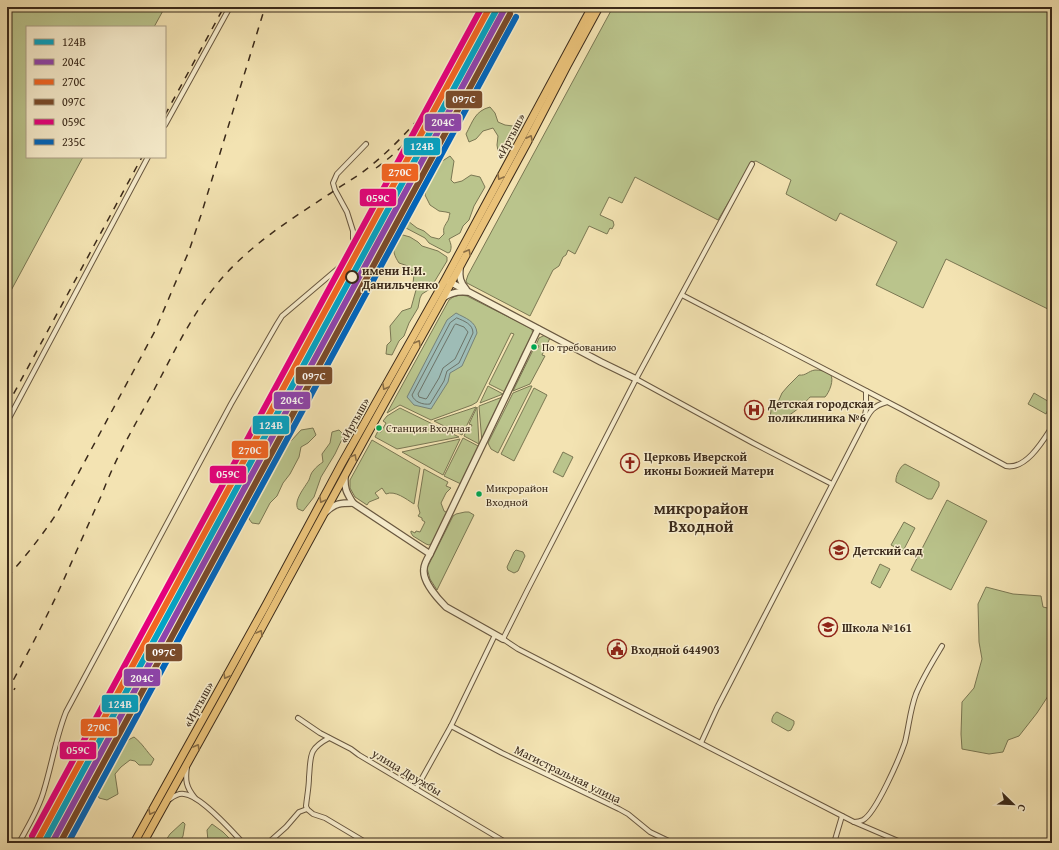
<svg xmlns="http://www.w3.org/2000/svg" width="1059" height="850" viewBox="0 0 1059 850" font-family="'Gentium Book Plus',serif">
	<rect width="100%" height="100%" fill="#f3e3b2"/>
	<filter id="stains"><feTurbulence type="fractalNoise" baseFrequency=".005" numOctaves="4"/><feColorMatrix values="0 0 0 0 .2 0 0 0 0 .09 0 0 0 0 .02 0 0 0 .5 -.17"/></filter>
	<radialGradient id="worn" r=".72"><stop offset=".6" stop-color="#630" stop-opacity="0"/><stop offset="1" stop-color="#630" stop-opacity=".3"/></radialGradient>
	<g fill="#bac48c" stroke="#7a7753">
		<path d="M7,7H165L154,27H27V157H83L7,298Z"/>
		<path d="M613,7H1052V311L946,259L923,308L876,285L897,242L840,213L836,221L786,194L791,180L756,161L752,162L748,169L718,220L635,177L622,203L609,197L600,215L613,221L614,225L612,229L610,228L607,234L589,226L575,254L568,250L566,255L563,257L559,266L553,270L530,316L467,283L466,281L468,275Z"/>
		<path d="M490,107L495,113L498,122L505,125L513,126L508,144L498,151L497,145L498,136L493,128L483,131L476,139L469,142L466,134C473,121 475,111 490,107Z"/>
		<path d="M450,156L454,161L451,180L454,183L462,181L471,175L480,177L485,187L474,206L469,220L463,226L460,233L449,239C451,244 452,247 450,252L448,253L429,243L425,238L406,228L401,222L408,221L417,228L424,231L431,237L439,239L444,234C443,228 444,227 447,222C449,220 449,216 450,213L446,212L439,211L430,205L425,195L428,181L435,171L438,164Z"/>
		<path d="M403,235L410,237L418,242L422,246L438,251L447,257V261L430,289L422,294L420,298L418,308L409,323L404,336L399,341L392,355L386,354L387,345L391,341L390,326L402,311L411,308L416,290L413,284L414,274L408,266L399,263C395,257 391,249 396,242C397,239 401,237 403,235Z"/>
		<path d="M460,295L467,296L532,329C535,341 526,344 522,354C519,359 519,364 517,369C514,377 509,385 505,392L489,384L514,334L511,333L477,402L472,405L431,420L400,405L387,413L449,300L453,297Z"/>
		<path d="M545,335L550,338L542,355L545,356L530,384L513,391L533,350L535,348H538L539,346L536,345L539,338Z"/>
		<path d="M815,370C820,370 826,371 830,374C835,379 829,393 825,397H810C803,405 785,422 773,420L770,417L771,411L770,406L772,403L778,402L782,393L788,386L799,375C806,376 808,371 815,370Z"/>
		<path d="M488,386L503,394L480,403Z"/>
		<path d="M530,386H532L498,453L491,449L488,443L513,393Z"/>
		<path d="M534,388L547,395L514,461L501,454Z"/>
		<path d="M1034,393L1051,403L1046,414L1028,404Z"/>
		<path d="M505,396L482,443L479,406Z"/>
		<path d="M476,407L462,435L434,421Z"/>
		<path d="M477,407L479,444L464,436L467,429H470L472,425L469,424Z"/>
		<path d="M400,408L459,437L397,449L375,437L378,431L381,432L386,423L383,421L387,416Z"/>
		<path d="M313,428L316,435L308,443L301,447L299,457L290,474L283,483L277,496L270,503L259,524L252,523L249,519L251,510L258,495L267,481L271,469L281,448L291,441L301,430Z"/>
		<path d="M339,430L344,435L335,454L321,477L314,497L303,511L298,509C293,501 305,487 309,480C310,477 311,473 313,471C316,467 320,464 323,462L322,454L330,443L332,432Z"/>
		<path d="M463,438L480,447L461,484L444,476Z"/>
		<path d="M460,439L443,475L402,452Z"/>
		<path d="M372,440L420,468L414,504C406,499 395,490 386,494L382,488L375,493L379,498L369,502L367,505L355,497L350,488V480Z"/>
		<path d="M563,452L573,457L563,477L553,472Z"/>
		<path d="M905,464L939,482V486L932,499H928L896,482C895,477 900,466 905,464Z"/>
		<path d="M424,469L448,482L446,486L451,488L446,493L441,503L444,511L448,513L433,543L429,545L426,544L413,536L411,533V531L415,533L416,531L420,532L425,522L422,520V518L418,516L420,513L418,506Z"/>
		<path d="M947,500L987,521L951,590L911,570Z"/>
		<path d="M465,512H469L474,515L437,590L430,579L427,568L453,516L456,514Z"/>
		<path d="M904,522L915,528L903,551L891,545Z"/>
		<path d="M516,550L523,552L525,556L518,571L514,573L508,570L507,567L514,552Z"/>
		<path d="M880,564L890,569L880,588L871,583Z"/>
		<path d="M986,587L1013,594L1041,596L1043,607L1052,609V690L1037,713L1019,736L1008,740L1003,752L989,754L962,749L961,734L962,702L974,688L982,659L979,642L978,604Z"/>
		<path d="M777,712L794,721V724L791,730L788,731L772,722C771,719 774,713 777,712Z"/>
		<path d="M134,737C143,744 146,751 154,759L151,765H139L135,761L130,760L121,767L115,774L118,794L107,800L99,798L97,792L99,782L106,773L113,758L119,753L124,745L130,739Z"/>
		<path d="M183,822L185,824L183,836L179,843H164L170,834Z"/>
		<path d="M212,824L223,832L234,843H206L208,841L207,830Z"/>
	</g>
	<path fill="#9ebcb6" stroke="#768278" d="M456,313C465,318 476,321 477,333L462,366L450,373L448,382L431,409L414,405L407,397L447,320Z"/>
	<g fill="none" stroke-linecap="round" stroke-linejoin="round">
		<g stroke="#6c7368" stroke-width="1">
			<path d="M457,318C464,321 473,324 473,333L459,363L447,371L444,381L430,404C423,405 414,402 412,395L450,323Z"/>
			<path d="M456,324L464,327L468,332L455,359L443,368L439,378L427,398L426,399L419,397L418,394L454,326Z"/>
		</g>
		<g stroke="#695840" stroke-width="6">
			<g id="minor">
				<path d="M165,125L230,7"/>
				<path d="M752,164L636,379L527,591L503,639L518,649L615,699L854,822L903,843"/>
				<path d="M682,295L903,410L1006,466C1026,470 1043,441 1052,427"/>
				<path d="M636,379L753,443L832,484"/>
				<path d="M864,419L866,410V391"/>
				<path d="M7,422L148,157"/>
				<path d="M298,718L320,733L351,749L359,755L507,843"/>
				<path d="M451,726L502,753L619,809L628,814L650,832L673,843"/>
				<path d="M701,743L717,708L864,423C870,411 873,406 887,402"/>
				<path d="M187,767C185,780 186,787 195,798"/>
				<path d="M416,789L451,726L495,635"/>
				<path d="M170,799C174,796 179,793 184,794C200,795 232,831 243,843"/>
				<path d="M307,809L306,806C307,796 309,787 309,777C311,756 308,749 329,738"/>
				<path d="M307,809L313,814L325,818L367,843"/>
				<path d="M854,822C857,822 861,821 863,820C876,813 900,757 905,742C909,726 910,710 916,694C923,677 933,661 942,646"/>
				<path d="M19,843C28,826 39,809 44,790C52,764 56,737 66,712L231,404L277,324L282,316L348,260L353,248V231L347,212L335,190L333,183L337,174L366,144"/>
				<path d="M268,843L286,827L299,812L307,809"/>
				<path d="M834,843L842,816"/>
			</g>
		</g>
		<g stroke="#695840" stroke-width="8">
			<g id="tertiary">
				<path d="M460,268C459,277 460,282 466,289"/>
				<path d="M448,281L601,362L636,379"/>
				<path d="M443,298C450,293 458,291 467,292"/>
				<path d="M345,476C344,489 347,493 353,503L430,554"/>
				<path d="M326,512C335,503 341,503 353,503"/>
				<path d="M503,639L446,607C438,599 422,581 424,569C424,564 427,559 430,554L538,329"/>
			</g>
		</g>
		<g stroke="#3b2a1a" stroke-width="9">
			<g id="primary">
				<path d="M134,843L266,605L342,463L445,280L592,7"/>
				<path d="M143,843L228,690L364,440L439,305L527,143L567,66L599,7"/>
			</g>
		</g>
		<use href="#minor" stroke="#f7edcd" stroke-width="4"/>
		<use href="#tertiary" stroke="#f7edcd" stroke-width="5.5"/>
		<use href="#primary" stroke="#eac279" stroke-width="7"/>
		<g stroke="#3b2a1a" stroke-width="1.5" stroke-dasharray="7 7" stroke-linecap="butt">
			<path d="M165,115L224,7"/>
			<path d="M376,168C414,141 439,104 464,66"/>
			<path d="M7,406L142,157"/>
			<path d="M7,577C26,556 41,537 57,513L155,331L174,286L189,251L201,215L265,7"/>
			<path d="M7,692C25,658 44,623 60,588C74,557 88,525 102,494C107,481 113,467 119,455C130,433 142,412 154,390C173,354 191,316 217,284C248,246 291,219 331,193C340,186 350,181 360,174C416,133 460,68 493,7"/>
			<path d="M7,702L15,688"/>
		</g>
		<g stroke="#f7edcd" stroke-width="9">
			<path id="rail-1" d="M44,843L498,7"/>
		</g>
		<g stroke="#f7edcd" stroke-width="9">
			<path id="rail-2" d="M52,843L504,10"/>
		</g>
		<g stroke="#f7edcd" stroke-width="9">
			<path id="rail-3" d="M38,840L490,7"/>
		</g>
		<g stroke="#f7edcd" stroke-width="9">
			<path id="rail-4" d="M60,843L510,14"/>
		</g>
		<g stroke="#f7edcd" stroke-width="9">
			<path id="rail-5" d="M32,836L482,7"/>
		</g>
		<g stroke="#f7edcd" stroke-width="9">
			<path id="rail-6" d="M68,843L516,17"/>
		</g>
		<use href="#rail-1" stroke="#03a3c5" stroke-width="6"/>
		<use href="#rail-2" stroke="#8e44ad" stroke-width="6"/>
		<use href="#rail-3" stroke="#f26522" stroke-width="6"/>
		<use href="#rail-4" stroke="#7a4b2a" stroke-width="6"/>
		<use href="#rail-5" stroke="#e5007d" stroke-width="6"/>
		<use href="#rail-6" stroke="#0065bd" stroke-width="6"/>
	</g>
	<defs><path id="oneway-chevron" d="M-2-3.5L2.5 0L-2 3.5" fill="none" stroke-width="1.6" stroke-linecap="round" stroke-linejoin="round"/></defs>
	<g stroke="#8a6e45">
		<use href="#oneway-chevron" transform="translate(530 138) rotate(-63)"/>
		<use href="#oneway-chevron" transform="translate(500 177) rotate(118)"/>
		<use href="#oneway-chevron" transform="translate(468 252) rotate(-61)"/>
		<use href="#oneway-chevron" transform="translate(418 343) rotate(-60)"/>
		<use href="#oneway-chevron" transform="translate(385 387) rotate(119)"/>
		<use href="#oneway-chevron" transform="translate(354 457) rotate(-62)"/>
		<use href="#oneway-chevron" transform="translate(322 500) rotate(118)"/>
		<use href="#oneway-chevron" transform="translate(260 633) rotate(-61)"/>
		<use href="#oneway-chevron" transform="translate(226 676) rotate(119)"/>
		<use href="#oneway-chevron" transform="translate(197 747) rotate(-61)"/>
		<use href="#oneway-chevron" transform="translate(151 812) rotate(118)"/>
	</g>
	<defs>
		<g id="hospital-ring" transform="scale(1)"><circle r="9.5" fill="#f7edcd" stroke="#8f2418" stroke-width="1.5"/><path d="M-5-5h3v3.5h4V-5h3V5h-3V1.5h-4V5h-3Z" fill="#8f2418"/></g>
		<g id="church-ring" transform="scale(1)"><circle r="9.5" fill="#f7edcd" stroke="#8f2418" stroke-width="1.5"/><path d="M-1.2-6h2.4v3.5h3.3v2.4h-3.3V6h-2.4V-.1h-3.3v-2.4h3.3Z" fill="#8f2418"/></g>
		<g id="school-ring" transform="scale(1)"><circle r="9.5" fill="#f7edcd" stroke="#8f2418" stroke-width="1.5"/><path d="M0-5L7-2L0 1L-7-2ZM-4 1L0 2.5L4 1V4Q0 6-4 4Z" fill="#8f2418"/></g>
		<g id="civic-ring" transform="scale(1)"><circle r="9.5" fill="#f7edcd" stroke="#8f2418" stroke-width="1.5"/><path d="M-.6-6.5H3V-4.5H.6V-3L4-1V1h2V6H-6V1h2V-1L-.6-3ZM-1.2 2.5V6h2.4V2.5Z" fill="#8f2418"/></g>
	</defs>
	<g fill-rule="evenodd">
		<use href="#hospital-ring" x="754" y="410"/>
		<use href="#church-ring" x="630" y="463"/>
		<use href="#school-ring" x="839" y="550"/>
		<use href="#school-ring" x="828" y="627"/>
		<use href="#civic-ring" x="617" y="649"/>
	</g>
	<circle fill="#f7edcd" stroke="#3b2a1a" stroke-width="2" cx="352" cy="277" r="6"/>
	<g fill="#00a651" stroke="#f7edcd" stroke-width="1.5">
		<circle cx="534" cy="347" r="3.5"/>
		<circle cx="379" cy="428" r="3.5"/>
		<circle cx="479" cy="494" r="3.5"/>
	</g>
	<g text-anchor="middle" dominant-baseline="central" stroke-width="3" stroke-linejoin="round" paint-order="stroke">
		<g font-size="11" fill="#3b2a1a" stroke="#f7edcd" text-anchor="start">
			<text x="542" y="347">По требованию</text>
			<text x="386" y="428">Станция Входная</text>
			<text x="486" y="488">Микрорайон<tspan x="486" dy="14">Входной</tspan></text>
		</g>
		<g font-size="12" fill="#3b2a1a" stroke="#f7edcd">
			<text transform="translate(510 136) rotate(-62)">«Иртыш»</text>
			<text transform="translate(354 420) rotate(-61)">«Иртыш»</text>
			<text transform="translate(198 704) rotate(-61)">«Иртыш»</text>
			<text transform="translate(407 772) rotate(31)">улица Дружбы</text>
			<text transform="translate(568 774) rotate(26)">Магистральная улица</text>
		</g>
		<g font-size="12" font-weight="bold" fill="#3b2a1a" stroke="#f7edcd" text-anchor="start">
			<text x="362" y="270">имени Н.И.<tspan x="362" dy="14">Данильченко</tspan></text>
		</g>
		<g font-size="12" font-weight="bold" fill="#3b2a1a" stroke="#f7edcd" text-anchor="start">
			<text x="768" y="403">Детская городская<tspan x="768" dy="14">поликлиника №6</tspan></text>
			<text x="644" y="456">Церковь Иверской<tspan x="644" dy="14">иконы Божией Матери</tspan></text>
			<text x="853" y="550">Детский сад</text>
			<text x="842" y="627">Школа №161</text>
			<text x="631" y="649">Входной 644903</text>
		</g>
		<g font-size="16" font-weight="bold" fill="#3b2a1a" stroke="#f7edcd">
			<text x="701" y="508">микрорайон<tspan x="701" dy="18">Входной</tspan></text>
		</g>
	</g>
	<g stroke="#f7edcd" stroke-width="1.5">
		<rect x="445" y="90" width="38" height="19" rx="4" fill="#7a4b2a"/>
		<rect x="424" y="113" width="38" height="19" rx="4" fill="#8e44ad"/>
		<rect x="403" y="137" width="38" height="19" rx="4" fill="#03a3c5"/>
		<rect x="381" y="163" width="38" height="19" rx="4" fill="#f26522"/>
		<rect x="359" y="188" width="38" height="19" rx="4" fill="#e5007d"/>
		<rect x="295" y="366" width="38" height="19" rx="4" fill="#7a4b2a"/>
		<rect x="273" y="391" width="38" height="19" rx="4" fill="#8e44ad"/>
		<rect x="252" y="415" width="38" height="20" rx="4" fill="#03a3c5"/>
		<rect x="231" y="440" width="38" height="19" rx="4" fill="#f26522"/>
		<rect x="209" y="465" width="38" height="19" rx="4" fill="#e5007d"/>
		<rect x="145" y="643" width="38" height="19" rx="4" fill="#7a4b2a"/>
		<rect x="123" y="668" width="38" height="19" rx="4" fill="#8e44ad"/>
		<rect x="101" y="694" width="38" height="19" rx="4" fill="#03a3c5"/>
		<rect x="80" y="718" width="38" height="19" rx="4" fill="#f26522"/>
		<rect x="59" y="741" width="38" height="19" rx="4" fill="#e5007d"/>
	</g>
	<g font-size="11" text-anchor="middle" font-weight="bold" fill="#fff">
		<text x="464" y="103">097С</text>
		<text x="443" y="126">204С</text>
		<text x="422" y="150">124В</text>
		<text x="400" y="176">270С</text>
		<text x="378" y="202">059С</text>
		<text x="314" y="380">097С</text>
		<text x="292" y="404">204С</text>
		<text x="271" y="429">124В</text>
		<text x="250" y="454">270С</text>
		<text x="228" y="478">059С</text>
		<text x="164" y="656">097С</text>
		<text x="142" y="682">204С</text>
		<text x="120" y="708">124В</text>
		<text x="99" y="731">270С</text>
		<text x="78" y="754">059С</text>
	</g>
	<rect width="1059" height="850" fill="none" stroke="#f3e3b2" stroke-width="24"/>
	<rect x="8" y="8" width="1043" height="834" fill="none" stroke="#3b2a1a" stroke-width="2"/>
	<rect x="12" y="12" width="1035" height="826" fill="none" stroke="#3b2a1a"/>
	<rect x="26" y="26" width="140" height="132" fill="#f7edcd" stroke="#ac9f85"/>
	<rect x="34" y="39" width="20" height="6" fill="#03a3c5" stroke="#ac9f85"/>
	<text x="62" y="46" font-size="12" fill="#3b2a1a">124В</text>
	<rect x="34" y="59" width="20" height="6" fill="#8e44ad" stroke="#ac9f85"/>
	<text x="62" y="66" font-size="12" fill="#3b2a1a">204С</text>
	<rect x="34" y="79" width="20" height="6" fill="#f26522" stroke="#ac9f85"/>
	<text x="62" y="86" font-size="12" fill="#3b2a1a">270С</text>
	<rect x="34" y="99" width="20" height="6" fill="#7a4b2a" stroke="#ac9f85"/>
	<text x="62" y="106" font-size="12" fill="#3b2a1a">097С</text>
	<rect x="34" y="119" width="20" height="6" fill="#e5007d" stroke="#ac9f85"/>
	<text x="62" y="126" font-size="12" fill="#3b2a1a">059С</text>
	<rect x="34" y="139" width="20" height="6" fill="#0065bd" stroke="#ac9f85"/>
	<text x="62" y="146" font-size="12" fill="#3b2a1a">235С</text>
	<g transform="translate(1013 804) rotate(113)" stroke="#f7edcd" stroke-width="3" paint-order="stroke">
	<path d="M0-3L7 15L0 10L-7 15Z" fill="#3b2a1a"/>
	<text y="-6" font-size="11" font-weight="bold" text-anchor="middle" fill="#3b2a1a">С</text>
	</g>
	<rect width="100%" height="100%" filter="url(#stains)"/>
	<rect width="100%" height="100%" fill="url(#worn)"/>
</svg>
